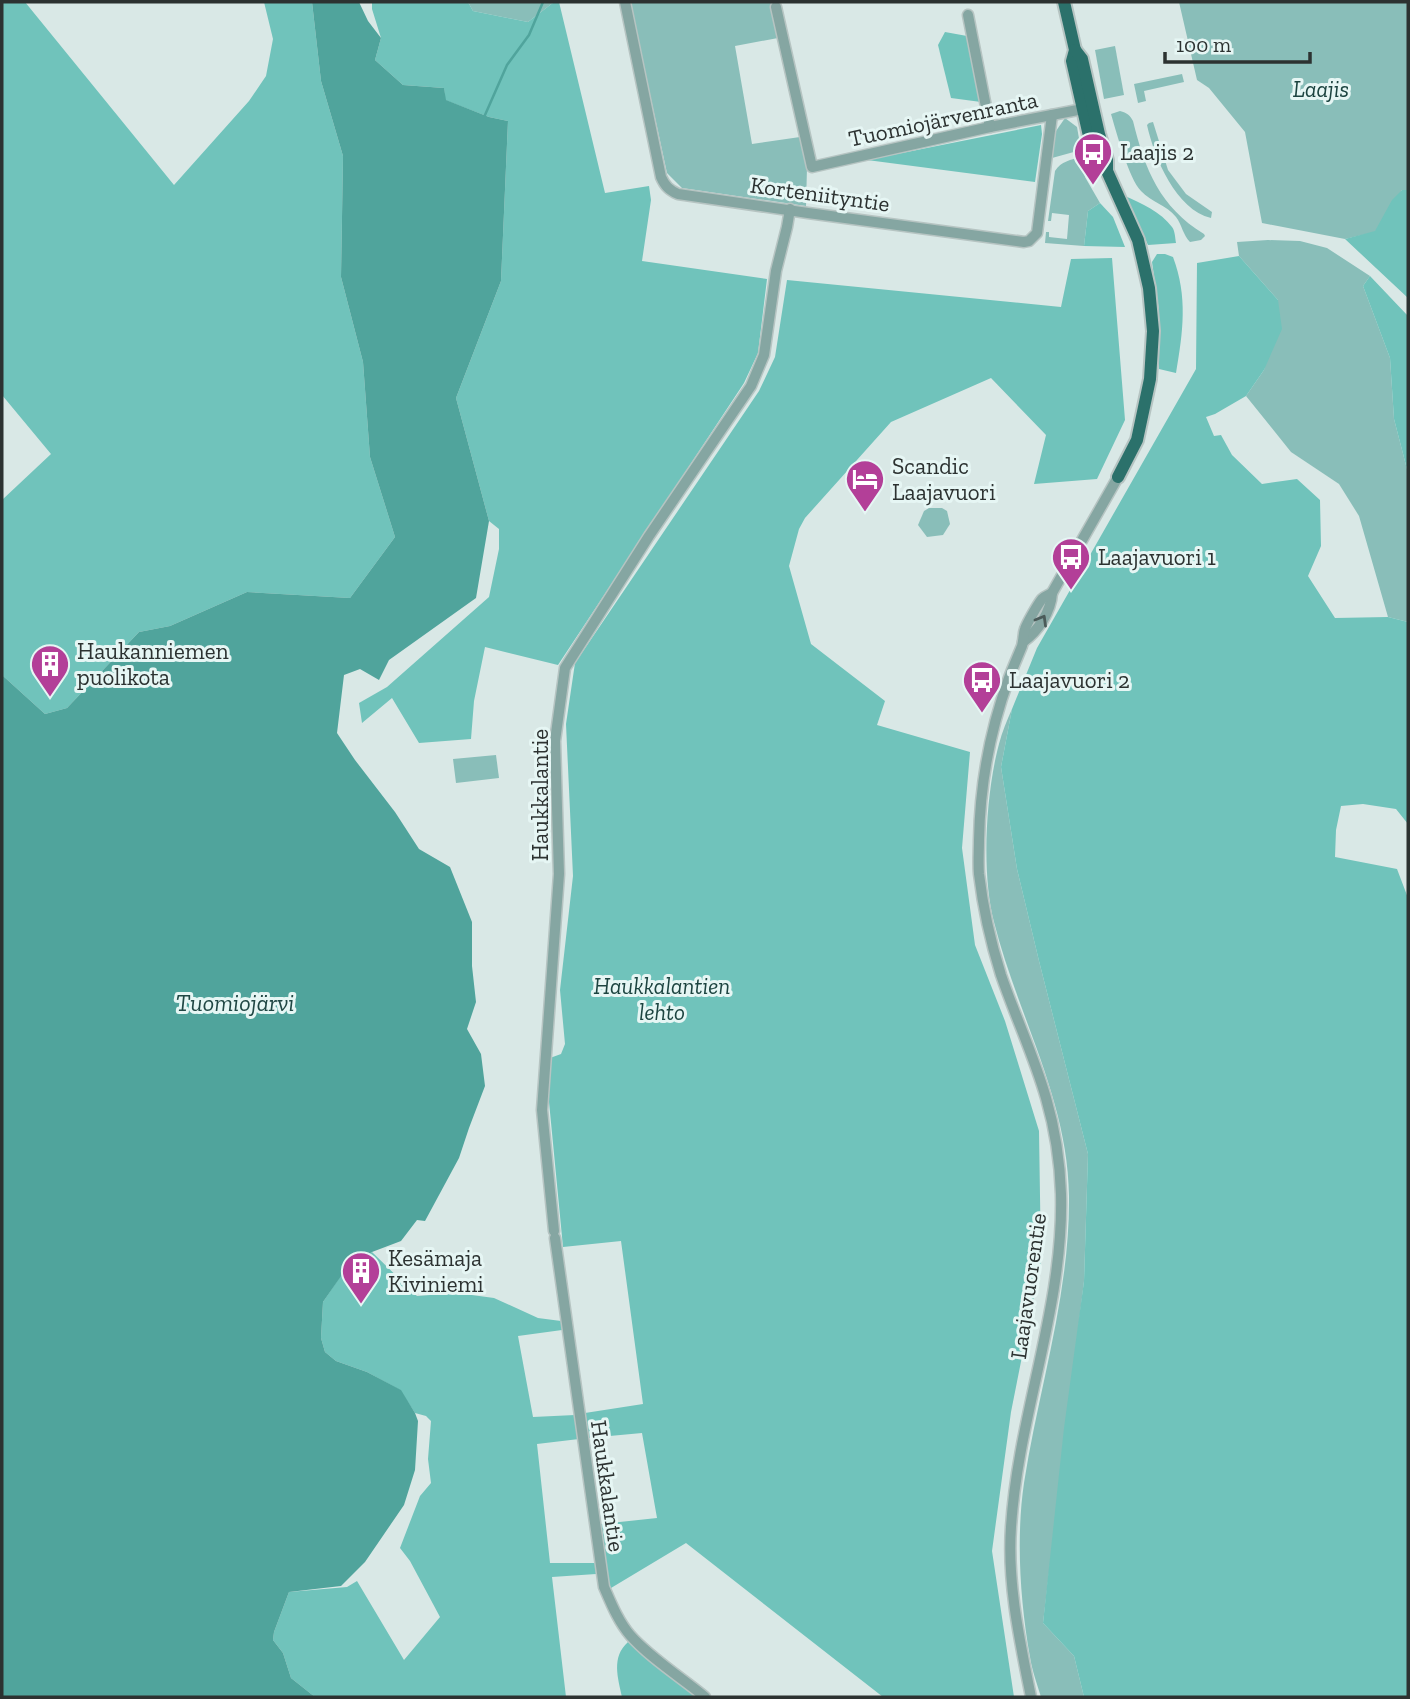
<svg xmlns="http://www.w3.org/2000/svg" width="1410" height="1699" viewBox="0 0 1410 1699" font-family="'Zilla Slab',serif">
	<rect width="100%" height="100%" fill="#d9e8e6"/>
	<g fill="#89beb9">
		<path d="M468,2H554L528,22L473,11Z"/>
		<path d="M630,2H771L778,38L735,46L752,144L800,137L807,167L806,206L682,188L667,173Z"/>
		<path d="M1179,2H1408V190H1402L1375,232L1345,239L1262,223L1245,132L1209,88L1197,80Z"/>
		<path d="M1115,46L1124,95L1104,99L1095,50Z"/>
		<path d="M1182,74L1184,82L1144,91L1146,101L1138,103L1134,84Z"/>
		<path d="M1120,111C1127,113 1130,115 1133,121C1145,170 1160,207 1204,234L1205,236L1201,240L1190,242C1183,235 1182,225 1176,217C1167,205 1151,202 1141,191C1129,179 1116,131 1111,114Z"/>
		<path d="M1065,118L1077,127L1081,150L1052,158L1056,131Z"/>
		<path d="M1153,122L1168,170L1186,194L1212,212L1211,218C1176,210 1154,157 1147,125L1149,123Z"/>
		<path d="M1081,157L1085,177L1100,203L1088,211L1084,246L1045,243L1046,232H1049V237L1067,239L1069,215L1052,213L1051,221H1048L1055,171C1061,161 1071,160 1081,157Z"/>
		<path d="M1268,240L1300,241L1327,248L1370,276L1363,286L1390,358L1394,419L1408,473V622L1388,617L1359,516L1339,484L1291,452L1246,396L1264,370L1278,300L1239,256L1237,242Z"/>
		<path d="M929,508H942L947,511L950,524L943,535L927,537L918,525L924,511Z"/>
		<path d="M1012,709L1001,767L1017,869L1039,961L1088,1154L1084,1281L1043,1623L1074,1656L1084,1697H1041C1037,1684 1032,1670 1030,1657C1020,1602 1016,1537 1024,1483C1039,1387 1070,1294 1069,1196C1068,1099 1017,1014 994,922C981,873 986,792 999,744C1002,732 1007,720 1012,709Z"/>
		<path d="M496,755L499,778L456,783L453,759Z"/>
	</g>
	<g fill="#70c3bb">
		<path d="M2,2H25L174,185L249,101L266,76L273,39L264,2H312L321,81L343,156L341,277L363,362L370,457L395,537L350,598L247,592L170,626L139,632L67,708L45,714L2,675V500L51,454L2,395Z"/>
		<path d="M372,2H468L473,11L528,22L554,2H559L605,193L649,186L651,200L642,261L767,279L758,353L744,383L558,665L485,647L474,701L471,739L419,743L392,698L362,723L359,703L387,687L489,597L499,549V529L489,521L456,398L501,281L508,121L489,117L445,100L444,88L403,85L375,60L381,38L372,9Z"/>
		<path d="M945,32L967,36L981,102L951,98L938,45Z"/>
		<path d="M1041,125L1042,134L1035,182L867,160Z"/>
		<path d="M1402,190H1408V298L1345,239L1375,231L1392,200Z"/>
		<path d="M1125,196C1141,203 1161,212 1172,227C1175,231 1175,237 1176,243L1148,245Z"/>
		<path d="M1100,203L1113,217L1125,247L1084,246L1088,211Z"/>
		<path d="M1157,254H1165L1173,257C1188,297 1183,332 1176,373L1159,369V310L1152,262Z"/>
		<path d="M1239,256L1278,300L1282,329L1264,370L1246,396L1215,414L1206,417L1214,436L1221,435L1232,455L1262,484L1297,479L1320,500L1321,546L1308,576L1335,618L1388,617L1408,622V824L1396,809L1363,804L1341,806L1336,830L1335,857L1397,869L1408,898V1697H1084L1074,1656L1043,1623L1064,1428L1084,1281L1088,1154L1039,961L1017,869L1001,767L1012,709L1037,648L1196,369L1197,263Z"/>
		<path d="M1112,258L1125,420L1097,479L1034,484L1046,435L991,378L891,422L805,518L799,529L789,566L811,644L885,701L877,725L970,752L962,848L975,945L1005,1021L1039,1131L1041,1261L1011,1412L992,1551L1014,1697H883L686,1543L611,1588L608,1581L601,1524L657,1518L642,1433L588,1438L585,1413L643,1404L621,1241L563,1247L547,1081L550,1058L561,1054L565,1044L560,990L573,876L566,724L575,663L759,391L775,357L787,280L1061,307L1071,259Z"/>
		<path d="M1370,276L1408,316V473L1394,419L1390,358L1363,286Z"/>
		<path d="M372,1252L417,1296L457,1293L494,1298L538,1318L561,1321L562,1330L518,1336L533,1417L575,1415L579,1439L537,1444L550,1563H595L596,1574L552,1577L566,1697H315L291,1678L283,1653L273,1640L274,1632L289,1592L347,1587L357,1581L404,1660L440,1617L410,1561L400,1548L420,1496L431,1483L428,1459L431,1421L426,1416L415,1413L400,1390L367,1372L336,1361L325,1352L321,1338L323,1302L346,1268Z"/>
		<path d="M628,1642L696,1697H622C618,1678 611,1657 628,1642Z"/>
	</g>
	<path fill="#50a49c" d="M312,2H359L368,21L381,38L375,60L403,85L444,88L446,100L489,117L508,121L501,281L456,398L489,521L476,598L389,660L379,680L360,669L344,675L337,733L355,760L395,812L419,849L450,867L472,922V966L476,1002L467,1029L481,1054L485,1086L469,1128L459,1158L425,1221L417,1220L401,1241L372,1252L346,1269L323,1302L321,1338L325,1352L336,1361L367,1372L401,1390L415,1413L418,1421L415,1470L404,1505L365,1562L341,1586L289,1592L274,1632L273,1640L283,1653L291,1678L315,1697H2V675L45,714L67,708L139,632L170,626L247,592L350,598L395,537L370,457L363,362L341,277L343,156L321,81Z"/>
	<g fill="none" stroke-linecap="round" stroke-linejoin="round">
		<path stroke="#50a49c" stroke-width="2.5" d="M485,115L507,65L529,35L543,2"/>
		<g stroke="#b6c4c2" stroke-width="13">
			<g id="minor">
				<path d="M625,2L661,177C665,186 669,190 678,194L808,213L1024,242L1029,241L1037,233L1052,115"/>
				<path d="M776,7L812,167L990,127L1083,109"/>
				<path d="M968,15L990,127"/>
				<path d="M1023,642C1038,631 1051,612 1052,593"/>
				<path d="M554,1231L542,1110L559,874L555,741L565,668L649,536L751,386L764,355L776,271L787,227L790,209"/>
				<path d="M555,1238L604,1587C611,1603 618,1621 630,1635C649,1657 682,1678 705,1697"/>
				<path d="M1031,1697C1020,1642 1007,1584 1011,1527C1018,1415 1064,1307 1061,1194C1060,1162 1055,1129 1046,1098C1034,1056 1015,1016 1001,975C991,943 983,908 979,874C978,863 979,851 979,840C980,784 990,730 1009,678C1013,667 1018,656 1022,646C1024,640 1023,634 1025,629C1027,623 1038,604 1042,599C1045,596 1049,595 1052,593L1118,477"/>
			</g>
		</g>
		<g stroke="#b6c4c2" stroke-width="16">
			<g id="major">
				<path d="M1064,2L1075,50L1072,61L1089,136L1098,163L1107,171L1138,240L1149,288L1153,331L1150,379L1137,440L1118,477"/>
				<path d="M1075,50L1082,59L1099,134L1107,160V171"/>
			</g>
		</g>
		<use href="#minor" stroke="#85a6a2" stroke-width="10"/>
		<use href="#major" stroke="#2b716b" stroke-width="12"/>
	</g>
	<defs><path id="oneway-chevron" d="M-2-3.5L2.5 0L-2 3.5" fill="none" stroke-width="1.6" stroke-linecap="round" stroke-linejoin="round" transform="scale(1.75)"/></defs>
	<use stroke="#4b5b59" href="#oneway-chevron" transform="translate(1042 620) rotate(-60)"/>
	<defs>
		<g id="bus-pin" transform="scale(2.0125)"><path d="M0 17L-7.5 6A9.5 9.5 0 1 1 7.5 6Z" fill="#b33f98" stroke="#e6f6f4"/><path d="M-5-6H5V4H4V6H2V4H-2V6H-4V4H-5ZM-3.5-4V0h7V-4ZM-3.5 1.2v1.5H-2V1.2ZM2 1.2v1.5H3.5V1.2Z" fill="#fff"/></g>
		<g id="hotel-pin" transform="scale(2.0125)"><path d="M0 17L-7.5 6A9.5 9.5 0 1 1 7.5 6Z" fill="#b33f98" stroke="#e6f6f4"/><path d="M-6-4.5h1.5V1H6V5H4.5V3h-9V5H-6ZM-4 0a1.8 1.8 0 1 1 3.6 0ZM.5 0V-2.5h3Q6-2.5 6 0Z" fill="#fff"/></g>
		<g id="building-pin" transform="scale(2.0125)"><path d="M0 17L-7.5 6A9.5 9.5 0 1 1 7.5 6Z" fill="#b33f98" stroke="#e6f6f4"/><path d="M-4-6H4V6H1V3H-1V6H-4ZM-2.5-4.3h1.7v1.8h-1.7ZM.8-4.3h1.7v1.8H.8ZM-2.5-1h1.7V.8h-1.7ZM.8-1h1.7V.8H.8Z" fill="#fff"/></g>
	</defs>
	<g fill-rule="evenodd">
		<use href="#bus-pin" x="1093" y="152"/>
		<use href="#hotel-pin" x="865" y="479"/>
		<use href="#bus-pin" x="1071" y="557"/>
		<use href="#building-pin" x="50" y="664"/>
		<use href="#bus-pin" x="982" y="680"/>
		<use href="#building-pin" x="361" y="1271"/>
	</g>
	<g text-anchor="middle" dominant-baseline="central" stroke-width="6" stroke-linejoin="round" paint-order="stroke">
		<g font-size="23" font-style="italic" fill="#1c4440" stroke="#e6f6f4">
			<text x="1321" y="89">Laajis</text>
			<text x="662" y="986">Haukkalantien<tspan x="662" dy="26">lehto</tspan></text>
		</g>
		<g font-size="23" fill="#2c3231" stroke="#e6f6f4">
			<text transform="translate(943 119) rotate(-12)">Tuomiojärvenranta</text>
			<text transform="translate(820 194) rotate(8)">Korteniityntie</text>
			<text transform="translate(540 795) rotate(-90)">Haukkalantie</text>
			<text transform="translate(1028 1286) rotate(-82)">Laajavuorentie</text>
			<text transform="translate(608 1486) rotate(82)">Haukkalantie</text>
		</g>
		<g font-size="23" fill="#2c3231" stroke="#e6f6f4" text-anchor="start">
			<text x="1120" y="152">Laajis 2</text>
			<text x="892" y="466">Scandic<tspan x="892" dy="26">Laajavuori</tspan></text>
			<text x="1098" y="557">Laajavuori 1</text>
			<text x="77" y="651">Haukanniemen<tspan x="77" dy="26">puolikota</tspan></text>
			<text x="1009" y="680">Laajavuori 2</text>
			<text x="388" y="1258">Kesämaja<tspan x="388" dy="26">Kiviniemi</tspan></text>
		</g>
		<g font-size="24" font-style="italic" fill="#204744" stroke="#e6f6f4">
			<text x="235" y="1002">Tuomiojärvi</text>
		</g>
	</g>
	<rect width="1410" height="1699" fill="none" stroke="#2c3231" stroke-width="7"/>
	<path d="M1165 52v10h145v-10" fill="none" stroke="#2c3231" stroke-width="3.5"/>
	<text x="1176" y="52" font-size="21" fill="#2c3231" stroke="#e6f6f4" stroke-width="5" paint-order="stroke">100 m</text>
</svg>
